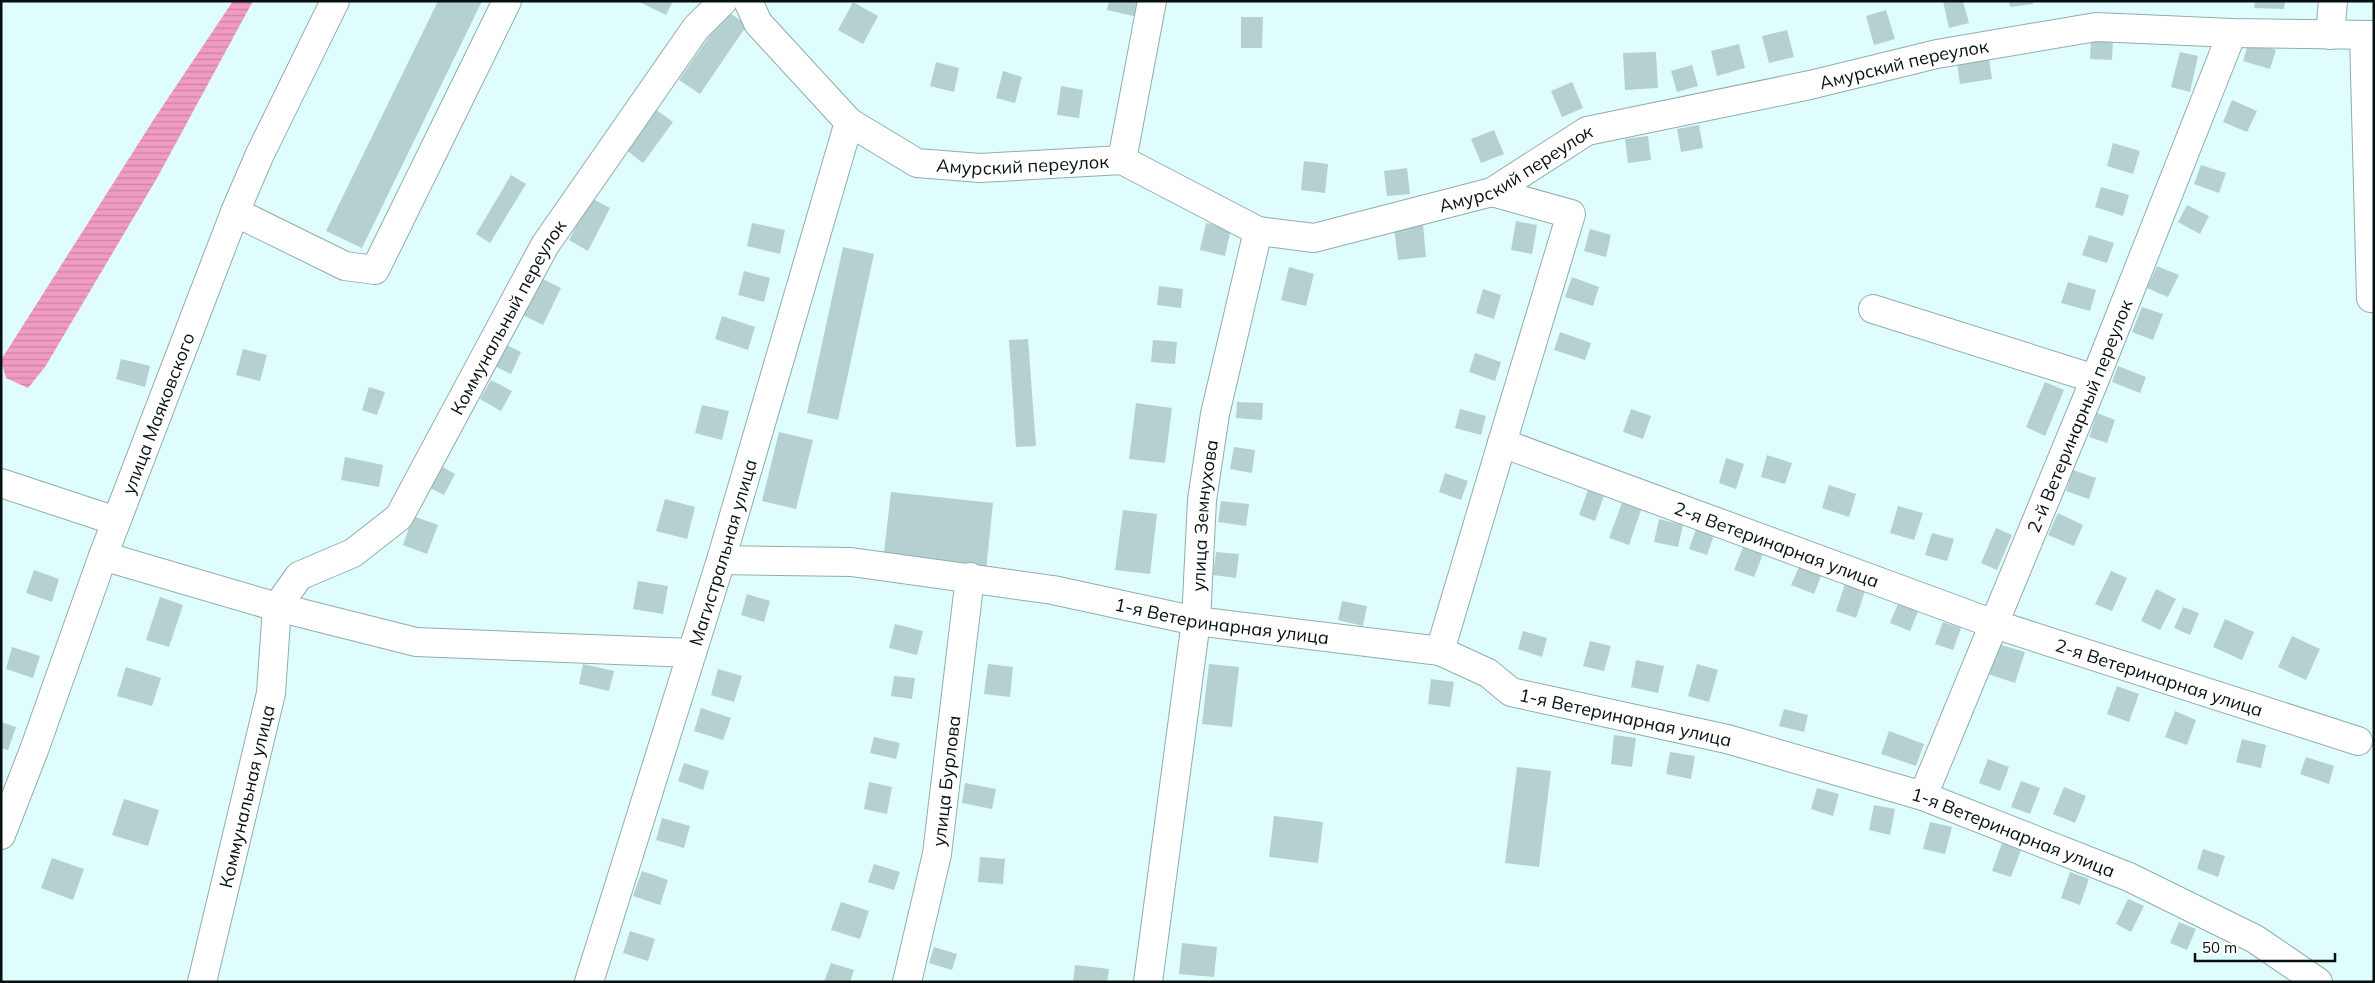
<svg xmlns="http://www.w3.org/2000/svg" width="2375" height="983" viewBox="0 0 2375 983" font-family="Mulish,sans-serif">
	<defs>
		<pattern id="water-rules" width="6" height="5" patternUnits="userSpaceOnUse" patternTransform="scale(1.25)"><rect width="6" height="5" fill="#f09bc0"/><path d="M0 2.5h6" fill="none" stroke="#cc84a4"/></pattern>
	</defs>
	<rect width="100%" height="100%" fill="#e0fdfd"/>
	<path fill="url(#water-rules)" d="M233,1H253L157,178L45,367L28,388L6,378L1,360L154,119Z"/>
	<g fill="#b4d0d0">
		<path d="M438,1H482L362,248L326,231Z"/>
		<path d="M637,1H673L666,15Z"/>
		<path d="M1109,1H1142L1138,17L1107,10Z"/>
		<path d="M1943,1H1963L1969,23L1949,28Z"/>
		<path d="M2009,1H2033V4L2010,7Z"/>
		<path d="M2255,1H2285L2284,9L2254,8Z"/>
		<path d="M853,2L878,16L863,44L838,30Z"/>
		<path d="M1886,10L1895,39L1874,45L1866,16Z"/>
		<path d="M727,11L747,25L700,94L679,80Z"/>
		<path d="M1241,17H1263L1262,48H1241Z"/>
		<path d="M1787,30L1794,57L1769,63L1762,36Z"/>
		<path d="M2091,39L2113,40L2112,60L2090,59Z"/>
		<path d="M2249,41L2276,50L2270,69L2243,61Z"/>
		<path d="M1739,44L1745,68L1717,76L1711,51Z"/>
		<path d="M1656,52L1658,88L1625,90L1623,53Z"/>
		<path d="M2180,52L2198,56L2190,92L2171,87Z"/>
		<path d="M1989,58L1992,79L1960,84L1957,63Z"/>
		<path d="M936,62L959,68L954,92L930,86Z"/>
		<path d="M1692,65L1698,86L1677,92L1671,71Z"/>
		<path d="M1003,71L1022,77L1015,103L996,98Z"/>
		<path d="M1572,82L1583,108L1562,117L1551,91Z"/>
		<path d="M1061,86L1083,90L1079,118L1057,115Z"/>
		<path d="M2232,100L2257,111L2247,132L2223,122Z"/>
		<path d="M655,109L673,122L643,163L625,149Z"/>
		<path d="M1699,125L1703,148L1681,152L1677,129Z"/>
		<path d="M1494,130L1504,154L1481,163L1471,139Z"/>
		<path d="M1648,136L1651,160L1628,163L1625,139Z"/>
		<path d="M2113,143L2140,151L2133,174L2107,166Z"/>
		<path d="M1304,161L1328,164L1325,193L1301,190Z"/>
		<path d="M2201,165L2226,173L2219,193L2194,184Z"/>
		<path d="M1407,168L1410,194L1387,196L1384,171Z"/>
		<path d="M511,175L526,184L490,243L476,234Z"/>
		<path d="M2101,187L2129,195L2123,216L2095,207Z"/>
		<path d="M591,198L610,208L588,251L569,240Z"/>
		<path d="M2187,205L2209,216L2200,234L2178,222Z"/>
		<path d="M1516,221L1537,225L1532,254L1511,250Z"/>
		<path d="M752,223L785,230L780,254L747,246Z"/>
		<path d="M1206,223L1231,228L1225,256L1200,250Z"/>
		<path d="M1423,225L1426,257L1398,260L1394,228Z"/>
		<path d="M1590,229L1611,235L1606,257L1584,251Z"/>
		<path d="M2089,235L2114,243L2107,263L2082,255Z"/>
		<path d="M843,247L874,254L838,420L807,413Z"/>
		<path d="M2157,266L2179,275L2168,297L2147,288Z"/>
		<path d="M1289,267L1314,274L1306,306L1281,300Z"/>
		<path d="M744,271L770,278L764,302L738,295Z"/>
		<path d="M1572,277L1599,287L1593,306L1565,297Z"/>
		<path d="M541,278L561,288L543,325L523,315Z"/>
		<path d="M2068,282L2096,290L2090,311L2061,303Z"/>
		<path d="M1159,286L1183,289L1181,308L1157,305Z"/>
		<path d="M1483,289L1501,295L1494,319L1476,313Z"/>
		<path d="M2142,307L2163,314L2153,340L2132,332Z"/>
		<path d="M722,316L755,327L748,350L715,339Z"/>
		<path d="M1560,332L1591,343L1585,360L1554,350Z"/>
		<path d="M1028,339L1036,446L1016,447L1009,340Z"/>
		<path d="M1153,340L1177,342L1175,364L1151,362Z"/>
		<path d="M502,343L521,352L511,374L492,365Z"/>
		<path d="M243,349L267,355L260,381L236,375Z"/>
		<path d="M1475,353L1501,362L1495,381L1469,372Z"/>
		<path d="M121,359L150,366L145,387L116,379Z"/>
		<path d="M2118,366L2146,377L2140,393L2112,382Z"/>
		<path d="M491,380L512,391L501,411L480,399Z"/>
		<path d="M2045,382L2064,390L2045,436L2026,427Z"/>
		<path d="M369,387L385,392L377,415L362,410Z"/>
		<path d="M1237,402L1263,403L1262,420L1236,418Z"/>
		<path d="M1136,403L1172,408L1165,463L1129,459Z"/>
		<path d="M702,405L729,411L722,440L695,433Z"/>
		<path d="M1460,409L1486,416L1481,435L1455,428Z"/>
		<path d="M1631,409L1651,416L1643,439L1623,432Z"/>
		<path d="M2097,413L2115,420L2107,443L2089,437Z"/>
		<path d="M779,432L813,440L796,509L762,501Z"/>
		<path d="M1234,447L1255,450L1252,473L1230,469Z"/>
		<path d="M1767,455L1792,463L1785,484L1761,477Z"/>
		<path d="M345,457L383,465L379,487L341,480Z"/>
		<path d="M1726,458L1744,464L1736,489L1719,483Z"/>
		<path d="M439,465L455,474L444,495L428,487Z"/>
		<path d="M2073,470L2096,478L2089,499L2066,491Z"/>
		<path d="M1445,473L1468,481L1461,500L1439,492Z"/>
		<path d="M1829,485L1856,494L1849,517L1822,508Z"/>
		<path d="M1588,490L1604,496L1595,521L1579,515Z"/>
		<path d="M891,492L993,503L986,571L883,561Z"/>
		<path d="M665,499L695,507L687,539L656,531Z"/>
		<path d="M1221,501L1249,504L1246,526L1218,522Z"/>
		<path d="M1622,503L1641,510L1629,545L1609,538Z"/>
		<path d="M1898,506L1923,513L1914,540L1890,533Z"/>
		<path d="M1123,510L1157,514L1150,574L1115,570Z"/>
		<path d="M2058,513L2083,525L2074,546L2048,535Z"/>
		<path d="M413,516L438,525L427,554L403,545Z"/>
		<path d="M1659,519L1683,525L1678,547L1654,542Z"/>
		<path d="M1996,528L2012,535L1997,570L1981,563Z"/>
		<path d="M1696,529L1714,535L1707,555L1689,549Z"/>
		<path d="M1932,533L1954,539L1947,561L1925,555Z"/>
		<path d="M1743,547L1763,554L1754,577L1734,570Z"/>
		<path d="M1216,552L1239,554L1236,578L1213,575Z"/>
		<path d="M1799,567L1821,576L1814,594L1791,585Z"/>
		<path d="M34,570L59,579L52,602L26,593Z"/>
		<path d="M2111,571L2127,578L2112,611L2095,604Z"/>
		<path d="M638,581L668,586L663,614L633,609Z"/>
		<path d="M1845,584L1865,591L1856,618L1836,611Z"/>
		<path d="M2156,589L2176,599L2160,630L2141,621Z"/>
		<path d="M747,594L770,601L764,622L741,615Z"/>
		<path d="M160,597L183,605L169,647L146,640Z"/>
		<path d="M1342,601L1367,606L1363,626L1338,620Z"/>
		<path d="M1899,601L1919,609L1910,631L1890,623Z"/>
		<path d="M2183,607L2199,613L2190,635L2174,628Z"/>
		<path d="M2225,619L2254,632L2242,660L2213,647Z"/>
		<path d="M1943,622L1961,628L1953,650L1935,644Z"/>
		<path d="M895,624L923,631L917,655L889,648Z"/>
		<path d="M1523,631L1547,638L1542,657L1518,649Z"/>
		<path d="M2292,636L2320,649L2306,680L2278,667Z"/>
		<path d="M1590,641L1611,646L1604,671L1583,666Z"/>
		<path d="M1998,644L2025,652L2015,683L1988,674Z"/>
		<path d="M12,647L40,656L33,678L6,669Z"/>
		<path d="M1636,660L1664,666L1658,693L1631,687Z"/>
		<path d="M583,664L614,671L609,691L579,684Z"/>
		<path d="M988,664L1013,667L1010,697L984,694Z"/>
		<path d="M1209,664L1239,667L1232,727L1202,724Z"/>
		<path d="M1697,664L1718,670L1709,702L1688,696Z"/>
		<path d="M126,667L161,678L152,706L117,696Z"/>
		<path d="M718,669L742,676L734,702L711,695Z"/>
		<path d="M894,676L915,678L912,699L891,696Z"/>
		<path d="M1431,679L1454,682L1450,707L1428,704Z"/>
		<path d="M2117,686L2139,694L2129,722L2107,714Z"/>
		<path d="M701,708L731,718L723,740L694,731Z"/>
		<path d="M1784,709L1808,715L1804,732L1779,726Z"/>
		<path d="M2175,711L2196,720L2187,745L2165,737Z"/>
		<path d="M1,722L16,727L8,750L1,748Z"/>
		<path d="M1889,731L1924,744L1916,766L1881,754Z"/>
		<path d="M1614,735L1636,738L1632,767L1611,764Z"/>
		<path d="M874,737L900,743L896,759L870,753Z"/>
		<path d="M2242,739L2266,745L2261,768L2236,762Z"/>
		<path d="M1670,752L1695,756L1691,779L1666,774Z"/>
		<path d="M2306,757L2334,766L2329,784L2300,774Z"/>
		<path d="M1988,759L2009,767L2000,791L1979,783Z"/>
		<path d="M684,763L709,771L703,790L678,781Z"/>
		<path d="M1517,767L1551,771L1539,867L1505,863Z"/>
		<path d="M2021,781L2040,788L2030,814L2011,807Z"/>
		<path d="M869,782L892,787L887,814L864,809Z"/>
		<path d="M965,783L996,789L992,809L962,803Z"/>
		<path d="M2064,787L2086,796L2075,823L2053,814Z"/>
		<path d="M1817,788L1839,794L1833,816L1811,809Z"/>
		<path d="M124,799L159,810L148,846L112,835Z"/>
		<path d="M1874,805L1895,809L1890,835L1869,830Z"/>
		<path d="M1274,816L1323,822L1318,863L1269,857Z"/>
		<path d="M662,818L690,826L684,848L656,840Z"/>
		<path d="M1930,822L1952,827L1945,854L1923,849Z"/>
		<path d="M2002,843L2021,850L2011,877L1992,871Z"/>
		<path d="M2203,849L2225,856L2218,877L2197,869Z"/>
		<path d="M980,857L1005,859L1003,884L978,882Z"/>
		<path d="M52,858L84,869L73,900L41,888Z"/>
		<path d="M874,864L900,872L894,890L868,882Z"/>
		<path d="M642,871L668,880L660,905L633,896Z"/>
		<path d="M2070,872L2089,879L2080,905L2061,898Z"/>
		<path d="M2128,899L2144,906L2131,932L2116,924Z"/>
		<path d="M841,902L869,911L860,939L831,930Z"/>
		<path d="M2179,922L2196,929L2187,950L2170,943Z"/>
		<path d="M630,931L655,939L648,961L623,953Z"/>
		<path d="M1182,943L1217,947L1214,977L1179,974Z"/>
		<path d="M934,947L957,954L952,970L929,963Z"/>
		<path d="M831,963L854,970L850,982H824Z"/>
		<path d="M1075,965L1109,969L1107,982H1073Z"/>
	</g>
	<g fill="none" stroke-linecap="round" stroke-linejoin="round">
		<g stroke="#91acac" stroke-width="30">
			<g id="minor">
				<path id="s1" d="M748,1L758,23L849,122L917,163L980,168L1122,160L1258,231L1314,238L1492,192L1587,131L1810,85L1937,54L2096,27L2232,33L2374,35"/>
				<path d="M2330,35L2333,1"/>
				<path d="M2364,36L2371,298"/>
				<path d="M1122,160L1152,1"/>
				<path id="s2" d="M1492,192L1571,214L1502,443L1994,624L2358,741"/>
				<path d="M235,212L345,266L375,270L507,1"/>
				<path d="M1873,309L2095,379"/>
				<path d="M1,483L116,521"/>
				<path d="M103,556L277,607L416,642L692,653"/>
				<path id="s3" d="M721,560L851,562L1053,590L1196,621L1440,651L1488,673L1511,692L1727,739L1923,796L2129,877L2255,939L2318,982"/>
				<path d="M1440,651L1502,443"/>
				<path id="s4" d="M1923,796L2095,379L2232,33"/>
				<path id="s5" d="M202,982L271,693L277,607L299,576L353,553L399,517L545,245L696,28L723,1"/>
				<path id="s6" d="M589,982L721,560L849,122"/>
				<path id="s7" d="M907,982L937,854L970,577"/>
				<path id="s8" d="M1148,982L1196,621L1202,500L1215,414L1258,231"/>
			</g>
		</g>
		<g stroke="#91acac" stroke-width="30">
			<g id="major">
				<path id="s9" d="M1,835L34,750L103,556L235,212L260,154L335,1"/>
			</g>
		</g>
		<use href="#minor" stroke="#fff" stroke-width="28"/>
		<use href="#major" stroke="#fff" stroke-width="28"/>
	</g>
	<g text-anchor="middle" dominant-baseline="central" stroke-width="4" stroke-linejoin="round" paint-order="stroke">
		<g font-size="18" fill="#061010" stroke="#fff">
			<text stroke="none"><textPath href="#s1" startOffset="1274">Амурский переулок</textPath></text>
			<text stroke="none"><textPath href="#s1" startOffset="344">Амурский переулок</textPath></text>
			<text stroke="none"><textPath href="#s1" startOffset="869">Амурский переулок</textPath></text>
			<text stroke="none"><textPath href="#s5" startOffset="766">Коммунальный переулок</textPath></text>
			<text stroke="none"><textPath href="#s9" startOffset="450">улица Маяковского</textPath></text>
			<text stroke="none"><textPath href="#s4" startOffset="411">2-й Ветеринарный переулок</textPath></text>
			<text stroke="none"><textPath href="#s8" startOffset="470">улица Земнухова</textPath></text>
			<text stroke="none"><textPath href="#s2" startOffset="614">2-я Ветеринарная улица</textPath></text>
			<text stroke="none"><textPath href="#s6" startOffset="450">Магистральная улица</textPath></text>
			<text stroke="none"><textPath href="#s3" startOffset="506">1-я Ветеринарная улица</textPath></text>
			<text stroke="none"><textPath href="#s2" startOffset="1019">2-я Ветеринарная улица</textPath></text>
			<text stroke="none"><textPath href="#s3" startOffset="926">1-я Ветеринарная улица</textPath></text>
			<text stroke="none"><textPath href="#s7" startOffset="205">улица Бурлова</textPath></text>
			<text stroke="none"><textPath href="#s5" startOffset="191">Коммунальная улица</textPath></text>
			<text stroke="none"><textPath href="#s3" startOffset="1331">1-я Ветеринарная улица</textPath></text>
		</g>
	</g>
	<rect width="2375" height="983" fill="none" stroke="#061010" stroke-width="5"/>
	<path d="M2195 953v8h140v-8" fill="none" stroke="#061010" stroke-width="2.5"/>
	<text x="2202" y="953" font-size="15" fill="#061010" stroke="#ffffff" stroke-width="4" paint-order="stroke">50 m</text>
</svg>
